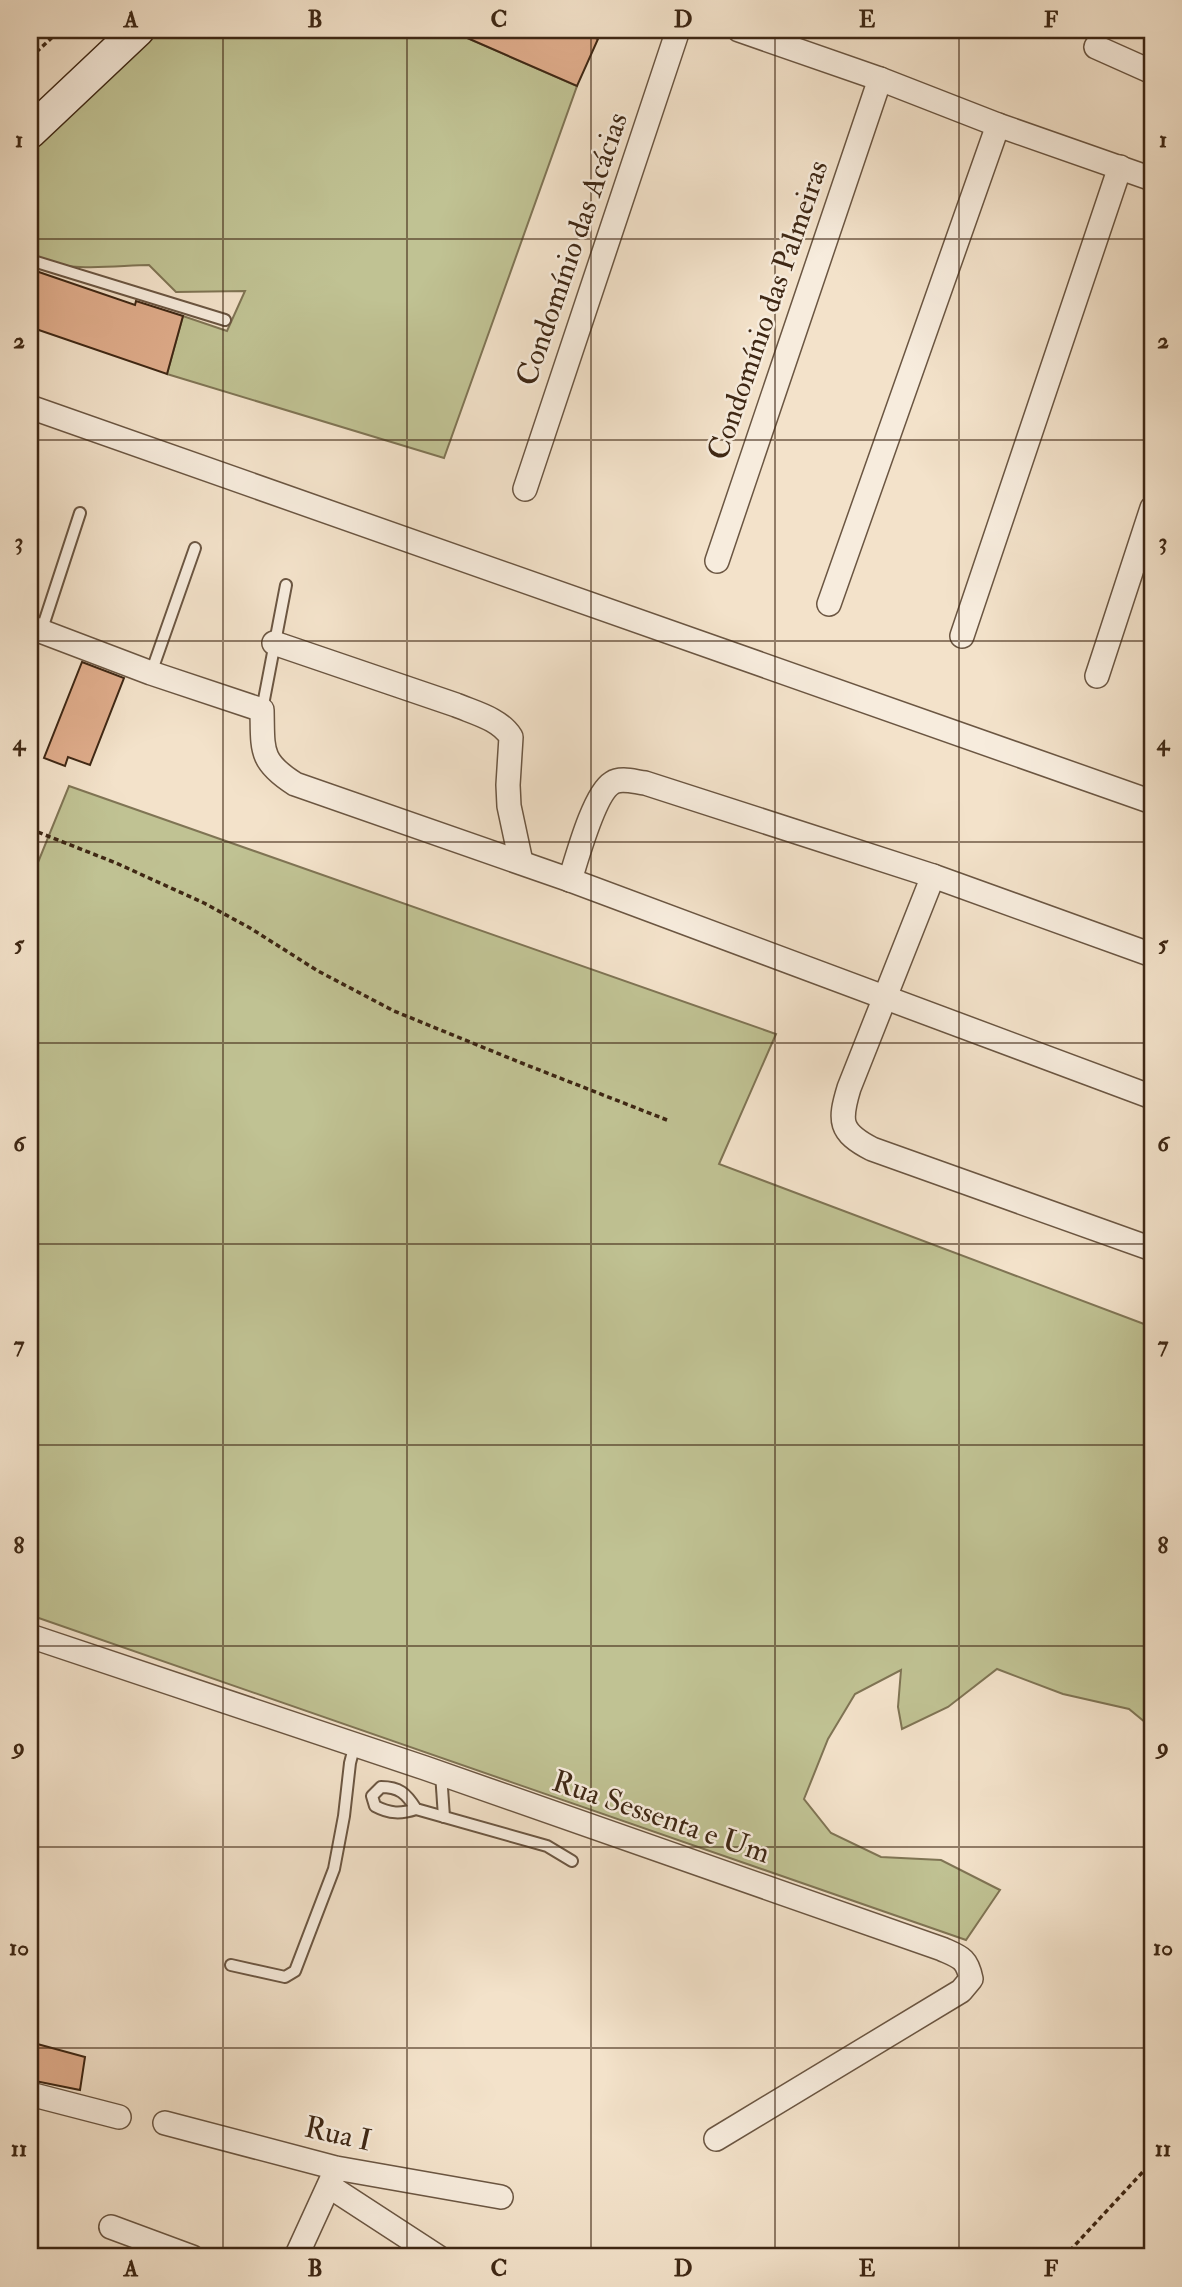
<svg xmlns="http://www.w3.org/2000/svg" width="1182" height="2287" viewBox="0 0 1182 2287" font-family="'IM FELL Double Pica',serif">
	<rect width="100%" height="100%" fill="#f3e2ca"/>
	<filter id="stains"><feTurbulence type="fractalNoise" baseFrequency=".00286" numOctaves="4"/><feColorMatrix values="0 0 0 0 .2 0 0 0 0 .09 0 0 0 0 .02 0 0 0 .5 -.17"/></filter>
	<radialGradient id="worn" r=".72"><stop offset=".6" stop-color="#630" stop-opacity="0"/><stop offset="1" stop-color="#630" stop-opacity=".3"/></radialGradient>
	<g fill="#c0c293" stroke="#7f7454" stroke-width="2">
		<path d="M158,30H449L577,86L444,458L167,374L183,316L227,331L245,291L176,292L149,265C115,265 54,276 30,250V145Z"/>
		<path d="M69,786L776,1034L719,1164L1152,1327V1728L1129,1709L1063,1694L997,1669L948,1707L902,1729L898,1707L901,1670L855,1694L828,1739L804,1799L831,1833L881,1857L941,1860L1000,1890L966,1940L30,1615V882Z"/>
	</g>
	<g fill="#e0ad8c" stroke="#3e2714" stroke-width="2">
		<path d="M449,30H577L598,39L577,86Z"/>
		<path d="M30,269L135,305L136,301L183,316L167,374L30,327Z"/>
		<path d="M82,662L124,678L90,765L68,757L65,766L44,758Z"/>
		<path d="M30,2042L85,2057L80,2090L30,2080Z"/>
	</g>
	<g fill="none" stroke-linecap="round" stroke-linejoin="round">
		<g stroke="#6b5642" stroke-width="14">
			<g id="service">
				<path d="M30,260L225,320"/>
				<path d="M41,632L80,513"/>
				<path d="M151,673L195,548"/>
				<path d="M262,710L286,585"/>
				<path d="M441,1773L444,1817"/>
				<path d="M416,1809C406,1793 399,1787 381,1787L372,1796L375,1806C390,1814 401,1814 416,1809L547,1846L572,1861"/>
				<path d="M231,1965L285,1977L295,1971L334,1869L344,1816L350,1763L355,1744"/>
			</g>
		</g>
		<g stroke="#6b5642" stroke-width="26">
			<g id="minor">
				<path d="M739,30L880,79L998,125L1152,179"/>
				<path d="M1096,47L1152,72"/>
				<path d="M30,407L1152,802"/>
				<path d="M525,489L678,30"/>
				<path d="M717,561L880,79"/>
				<path d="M829,604L998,125"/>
				<path d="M30,627L151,673L262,710C263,750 259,761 295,784L570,880L1152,1097"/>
				<path d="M962,636L1120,167"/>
				<path d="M274,643L456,705C475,713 500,719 511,737L508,785L509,806L521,862"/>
				<path d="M1097,676L1152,508"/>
				<path d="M933,876L849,1088C839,1121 839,1132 872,1149L1152,1249"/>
				<path d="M570,880C577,858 594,794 612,783C621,777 635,782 645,783L933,876L1152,955"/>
				<path d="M30,1636L425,1768L942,1949C960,1957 967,1958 971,1979L961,1991L716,2139"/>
				<path d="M30,2094L119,2117"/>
				<path d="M165,2123L336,2168L501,2197"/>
				<path d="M329,2186L438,2257"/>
				<path d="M111,2227L192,2257"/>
				<path d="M296,2257L334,2174"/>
			</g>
		</g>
		<g stroke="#3e2714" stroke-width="35">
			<path id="secondary" d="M30,132L138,30"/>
		</g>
		<g stroke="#3e2714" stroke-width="3.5" stroke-dasharray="5 3.5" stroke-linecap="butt">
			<path d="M30,58L60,30"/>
			<path d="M30,829L116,863L204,903L250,928L318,971L394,1011L519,1062L667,1120"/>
			<path d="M1064,2257L1152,2162"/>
		</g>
		<use href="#service" stroke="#f7ecdd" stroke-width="10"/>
		<use href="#minor" stroke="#f7ecdd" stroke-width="23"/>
		<use href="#secondary" stroke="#f7ecdd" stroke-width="32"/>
	</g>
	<path fill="none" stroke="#3e2714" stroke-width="2" stroke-opacity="0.55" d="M223,30V2257M407,30V2257M591,30V2257M775,30V2257M959,30V2257M30,239H1152M30,440H1152M30,641H1152M30,842H1152M30,1043H1152M30,1244H1152M30,1445H1152M30,1646H1152M30,1847H1152M30,2048H1152"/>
	<g text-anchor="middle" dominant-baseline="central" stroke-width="5" stroke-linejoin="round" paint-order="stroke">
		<g font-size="30" fill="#3e2714" stroke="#f7ecdd">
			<text transform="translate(572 249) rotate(-71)">Condomínio das Acácias</text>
			<text transform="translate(768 310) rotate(-71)">Condomínio das Palmeiras</text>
			<text transform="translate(661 1817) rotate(19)">Rua Sessenta e Um</text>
			<text transform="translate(338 2134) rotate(13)">Rua I</text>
		</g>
	</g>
	<rect width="1182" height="2287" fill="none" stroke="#f3e2ca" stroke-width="77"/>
	<rect x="38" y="38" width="1106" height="2210" fill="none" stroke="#3e2714" stroke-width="2.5"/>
	<g font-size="23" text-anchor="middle" font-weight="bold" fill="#3e2714">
		<text x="131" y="27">A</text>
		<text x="315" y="27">B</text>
		<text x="499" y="27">C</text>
		<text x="683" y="27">D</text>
		<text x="867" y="27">E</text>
		<text x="1051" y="27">F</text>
		<text x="19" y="147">1</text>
		<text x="1163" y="147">1</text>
		<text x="19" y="348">2</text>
		<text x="1163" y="348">2</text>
		<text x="19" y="549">3</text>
		<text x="1163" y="549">3</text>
		<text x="19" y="750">4</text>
		<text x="1163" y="750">4</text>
		<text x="19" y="951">5</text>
		<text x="1163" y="951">5</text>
		<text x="19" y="1151">6</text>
		<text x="1163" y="1151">6</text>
		<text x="19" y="1352">7</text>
		<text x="1163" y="1352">7</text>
		<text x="19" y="1553">8</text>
		<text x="1163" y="1553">8</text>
		<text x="19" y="1754">9</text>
		<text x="1163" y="1754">9</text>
		<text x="19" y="1955">10</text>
		<text x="1163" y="1955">10</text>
		<text x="19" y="2156">11</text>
		<text x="1163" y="2156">11</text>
		<text x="131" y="2276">A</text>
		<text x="315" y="2276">B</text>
		<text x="499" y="2276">C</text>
		<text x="683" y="2276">D</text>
		<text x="867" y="2276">E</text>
		<text x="1051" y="2276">F</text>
	</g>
	<rect width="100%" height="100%" filter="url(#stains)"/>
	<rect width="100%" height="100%" fill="url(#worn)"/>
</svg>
